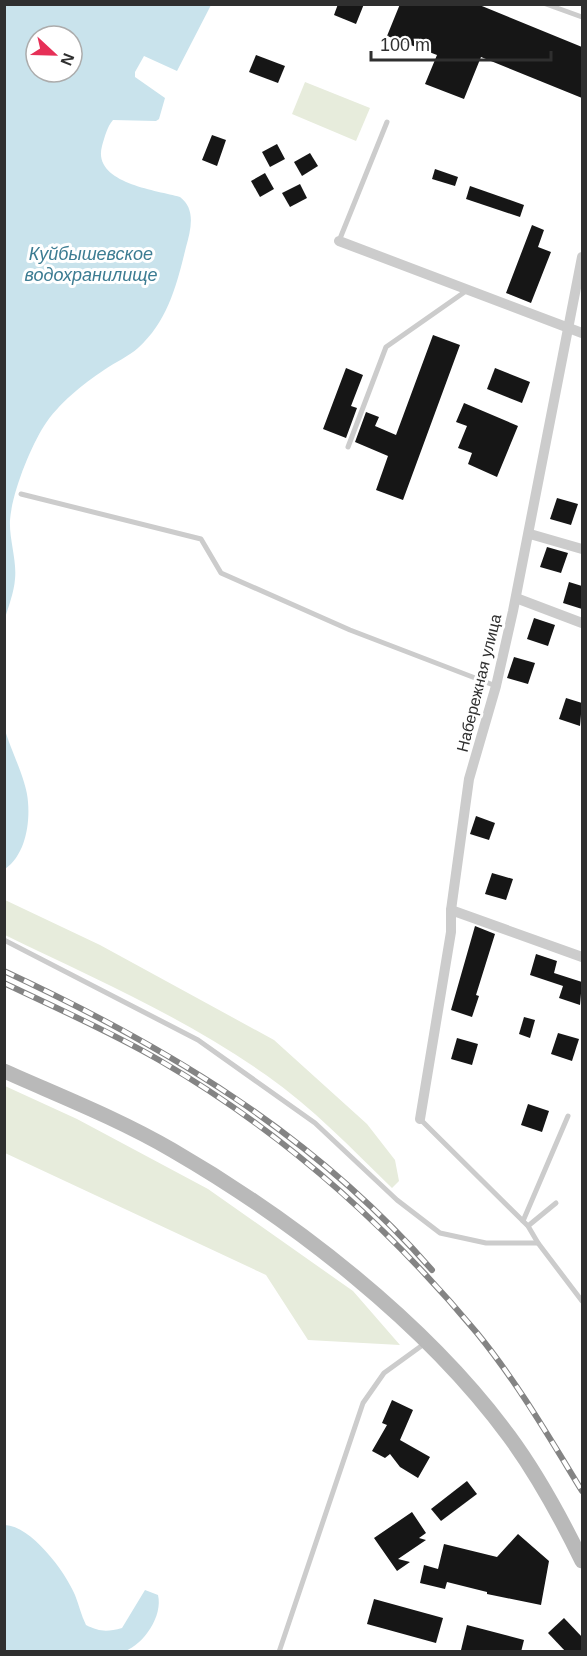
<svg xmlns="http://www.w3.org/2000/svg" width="587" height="1656" viewBox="0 0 587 1656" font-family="Helvetica,sans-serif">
	<rect width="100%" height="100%" fill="#fff"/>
	<g fill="#e7ecdc">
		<path d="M305,82L370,108L356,141L292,114Z"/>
		<path d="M5,900L100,945L274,1040L367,1124L395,1160L399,1181L392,1188C352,1149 312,1107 266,1075C186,1018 93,978 5,935Z"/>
		<path d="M5,1086L77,1119L208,1189L353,1291L400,1345L308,1340L266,1275L5,1153Z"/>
	</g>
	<g fill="#c9e3ec" fill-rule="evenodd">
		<path d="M5,4L211,5L177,71L144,56L135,72V77L165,98L159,119L156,121L113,120C107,127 105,136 102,146C92,183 155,190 180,197C196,209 191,229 186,247C177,284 168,321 138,348C128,357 115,362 104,370C83,384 58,404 44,426C30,448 12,493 10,520C9,539 17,560 15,579C14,592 9,605 5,618ZM36,36H72V72H36Z"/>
		<path d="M5,730C11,751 27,781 28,802C30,825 25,855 5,869Z"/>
		<path d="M5,1525C31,1526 65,1571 75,1595C79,1605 81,1615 86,1625C100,1632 107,1632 122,1628L145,1590L158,1595C163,1616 144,1644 125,1651H5Z"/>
	</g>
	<g fill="#161616">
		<path d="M338,4H364L356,24L334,15Z"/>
		<path d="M400,4H477L582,47V98L481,57L464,99L425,84L437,55L387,36Z"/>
		<path d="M256,55L285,66L278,83L249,72Z"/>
		<path d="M212,135L226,140L217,166L202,160Z"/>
		<path d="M277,144L285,159L270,167L262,152Z"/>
		<path d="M310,153L318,166L302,176L294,162Z"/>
		<path d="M435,169L458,177L455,186L432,179Z"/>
		<path d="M265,173L274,189L260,197L251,181Z"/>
		<path d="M300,184L307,198L290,207L282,193Z"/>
		<path d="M470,186L524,205L520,217L466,199Z"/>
		<path d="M532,225L544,230L538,247L551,252L531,303L506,293Z"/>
		<path d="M433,335L460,345L403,500L376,490L388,456L355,442L366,412L379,417L375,426L396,435Z"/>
		<path d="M346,368L363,375L351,406L357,408L346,438L323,429Z"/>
		<path d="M495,368L530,382L522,403L487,389Z"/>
		<path d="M464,403L518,426L497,477L468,464L472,453L458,448L467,426L456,422Z"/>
		<path d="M557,498L578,504L571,525L550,519Z"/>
		<path d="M547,547L568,553L561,573L540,567Z"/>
		<path d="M569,582L582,586V609L563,603Z"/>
		<path d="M534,618L555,625L548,646L527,639Z"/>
		<path d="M514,657L535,663L528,684L507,678Z"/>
		<path d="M566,698L582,703L580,726L559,719Z"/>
		<path d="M476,816L495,823L489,840L470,834Z"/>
		<path d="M492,873L513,879L506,900L485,894Z"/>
		<path d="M475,926L495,934L476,995L479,996L472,1017L451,1010Z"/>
		<path d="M536,954L557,961L554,973L582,982L580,1005L559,998L563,986L530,975Z"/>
		<path d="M524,1017L535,1020L530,1038L519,1034Z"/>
		<path d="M558,1033L579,1039L572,1061L551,1054Z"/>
		<path d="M457,1038L478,1044L472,1065L451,1059Z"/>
		<path d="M528,1104L549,1111L542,1132L521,1125Z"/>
		<path d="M392,1400L413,1410L400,1440L430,1457L418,1478L400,1467L390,1454L385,1458L372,1451L387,1425L382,1423Z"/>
		<path d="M467,1481L477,1494L441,1521L431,1509Z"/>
		<path d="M412,1512L426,1533L419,1538L426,1540L398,1559L410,1562L397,1571L374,1538Z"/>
		<path d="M518,1534L549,1561L541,1605L487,1594V1592L447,1582L445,1589L420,1583L424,1565L438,1569L444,1544L497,1557Z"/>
		<path d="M374,1599L443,1618L436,1643L367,1624Z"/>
		<path d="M564,1618L582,1637V1652H566L548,1633Z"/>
		<path d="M467,1625L524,1640L521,1652L461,1650Z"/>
	</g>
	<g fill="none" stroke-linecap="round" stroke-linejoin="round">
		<g stroke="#ccc" stroke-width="5">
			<path d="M546,4L582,17"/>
			<path d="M339,241L387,122"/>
			<path d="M348,447L386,347L466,291"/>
			<path d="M21,494L201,539L221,573L350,630L496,686"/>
			<path d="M4,940L198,1040L315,1123L397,1200L440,1233L486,1243H538"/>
			<path d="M420,1119L528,1226L538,1243L582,1301"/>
			<path d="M523,1221L568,1116"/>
			<path d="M528,1226L556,1203"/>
			<path d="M279,1652L363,1403L384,1373L424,1344"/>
		</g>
		<g stroke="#ccc" stroke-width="10">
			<path d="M339,241L582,333"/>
			<path d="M530,534L582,549"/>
			<path d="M516,598L582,623"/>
			<path d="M451,910L582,957"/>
			<path d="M420,1119L451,932V910L469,779L496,686L513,611L582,257"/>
		</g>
		<path stroke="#b9b9b9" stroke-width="15" d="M4,1071C60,1096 119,1119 172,1150C293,1220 426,1323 509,1436C537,1474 561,1518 582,1561"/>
		<g stroke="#848484" stroke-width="6">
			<g id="rail">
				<path d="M4,971C167,1047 312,1133 432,1270"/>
				<path d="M4,983C56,1008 109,1031 159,1060C280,1130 387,1225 477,1333C517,1382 549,1437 582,1491"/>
			</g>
		</g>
		<use href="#rail" stroke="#fff" stroke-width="4" stroke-dasharray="11" stroke-linecap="butt"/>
	</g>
	<g text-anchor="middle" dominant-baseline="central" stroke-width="6" stroke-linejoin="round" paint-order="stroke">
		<g font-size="16" fill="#2f2f2f" stroke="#fff">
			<text transform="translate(479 683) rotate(-76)">Набережная улица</text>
		</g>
		<g font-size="18" font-style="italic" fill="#3c7c92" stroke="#fff">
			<text x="91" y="254">Куйбышевское<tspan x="91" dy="21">водохранилище</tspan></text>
		</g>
	</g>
	<rect width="587" height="1656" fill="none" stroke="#2f2f2f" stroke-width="12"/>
	<g transform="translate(54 54) rotate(112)"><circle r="28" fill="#ffffff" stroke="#acacac" stroke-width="1.5"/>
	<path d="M0-4.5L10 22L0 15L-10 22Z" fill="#e63057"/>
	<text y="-9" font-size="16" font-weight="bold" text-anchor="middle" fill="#2f2f2f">N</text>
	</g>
	<path d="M371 51v9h180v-9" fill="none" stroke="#2f2f2f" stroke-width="3"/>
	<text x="380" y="51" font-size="18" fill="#2f2f2f" stroke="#ffffff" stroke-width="4.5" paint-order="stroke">100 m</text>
</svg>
